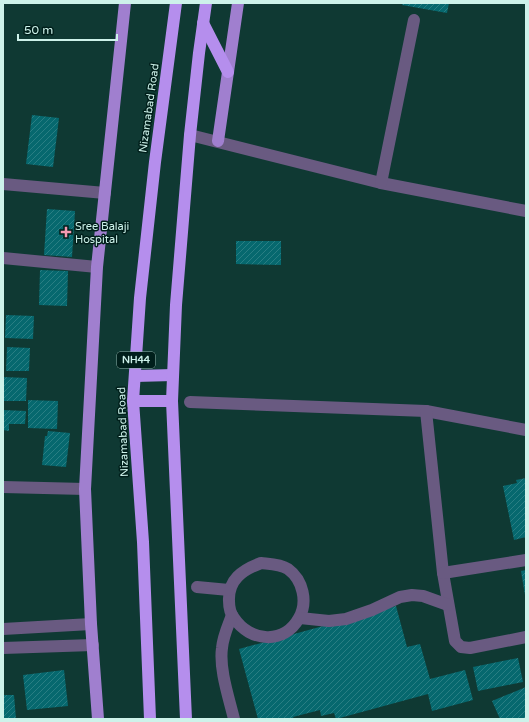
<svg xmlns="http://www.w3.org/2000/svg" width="529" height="722" viewBox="0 0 529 722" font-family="'Varela Round',sans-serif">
	<defs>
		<pattern id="building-hatch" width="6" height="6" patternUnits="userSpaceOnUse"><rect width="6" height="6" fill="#06686e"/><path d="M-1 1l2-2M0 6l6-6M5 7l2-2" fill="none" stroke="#297e83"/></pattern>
	</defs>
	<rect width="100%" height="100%" fill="#0f3933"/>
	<g fill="url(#building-hatch)">
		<path d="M403,3H449L447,13L402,5Z"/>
		<path d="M32,115L59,118L53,167L26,164Z"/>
		<path d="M47,209L75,211L72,257L44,255Z"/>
		<path d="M236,241H281V265L236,264Z"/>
		<path d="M40,270L68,271L67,306L39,305Z"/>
		<path d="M6,315L34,316L33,339L5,338Z"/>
		<path d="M7,347L30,348L29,371H6Z"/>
		<path d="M3,377L27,378L26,401H3Z"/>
		<path d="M28,400L58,401L57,429L28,428Z"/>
		<path d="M3,410L26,411L25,424H9V431L3,430Z"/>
		<path d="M48,431L70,433L66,467L42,465L45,436H47Z"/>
		<path d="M526,478V537L514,540L503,486L517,483L516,480Z"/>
		<path d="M526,570V595H525L521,571Z"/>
		<path d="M396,606L407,647L420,644L430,679L465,670L473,700L432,711L428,694L336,719L334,713L321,716L320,710L293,717L294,719H258L239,649Z"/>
		<path d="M518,658L523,682L478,691L473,667Z"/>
		<path d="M64,670L68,706L27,710L23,675Z"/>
		<path d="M526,687V718L500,719L492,701Z"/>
		<path d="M3,695H14L16,719H3Z"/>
	</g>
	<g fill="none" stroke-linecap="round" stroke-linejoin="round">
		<g stroke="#695a81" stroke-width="12">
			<path d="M190,135L381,183L526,211"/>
			<path d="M381,183L414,20"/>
			<path d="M3,184L105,193"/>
			<path d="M3,258L97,267"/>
			<path d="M190,402L426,411L526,430"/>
			<path d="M426,411L443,573L455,641L461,647L470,648L526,637"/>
			<path d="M3,487L85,489"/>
			<path d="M261,563C270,564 280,564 288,569C303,580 308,602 299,618C284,645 250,642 234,618C230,613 229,608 229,601C228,580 242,570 261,563Z"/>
			<path d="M443,573L526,560"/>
			<path d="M197,587L229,590"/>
			<path d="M232,615C228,626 223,636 222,648C219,669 229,698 234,719"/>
			<path d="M300,618L329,621L346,619L372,610L400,597L412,595L423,596L448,605"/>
			<path d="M3,629L91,624"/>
			<path d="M3,648L93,645"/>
		</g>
		<g stroke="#a07fcf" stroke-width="12">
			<path d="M218,141L238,3"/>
			<path d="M98,719L91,624L85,489L97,267L125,3"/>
		</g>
		<g stroke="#b58eed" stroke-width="12">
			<path d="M203,23L228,72"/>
			<path d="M135,376L173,375"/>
			<path d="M133,401H172"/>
			<path d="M150,719L143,542L133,401L140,298L155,162L176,3"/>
			<path d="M186,719L172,401L176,305L190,135L199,53L206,3"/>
		</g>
	</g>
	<path fill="#f19ab2" stroke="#001f1b" stroke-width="1.5" d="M64 226h4v4h4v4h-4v4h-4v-4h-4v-4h4z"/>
	<g text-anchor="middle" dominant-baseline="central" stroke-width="3" stroke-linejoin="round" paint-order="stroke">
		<rect fill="#001f1b" stroke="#90b3ac" stroke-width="1" x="117" y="352" width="38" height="16" rx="3"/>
		<g font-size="10" font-weight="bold" fill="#cdf2ea">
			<text x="136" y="360">NH44</text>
		</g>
		<g font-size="11" fill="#cdf2ea" stroke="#001f1b">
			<text transform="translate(149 108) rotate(-82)">Nizamabad Road</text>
			<text transform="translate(123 432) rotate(-92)">Nizamabad Road</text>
		</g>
		<g font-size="11" fill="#cdf2ea" stroke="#001f1b" text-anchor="start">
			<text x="75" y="226">Sree Balaji<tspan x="75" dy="13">Hospital</tspan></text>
		</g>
	</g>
	<rect width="529" height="722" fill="none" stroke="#cdf2ea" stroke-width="8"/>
	<path d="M18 34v6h99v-6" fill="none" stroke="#cdf2ea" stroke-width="2"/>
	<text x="24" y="34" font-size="12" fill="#cdf2ea" stroke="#001f1b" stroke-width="3" paint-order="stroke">50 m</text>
</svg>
